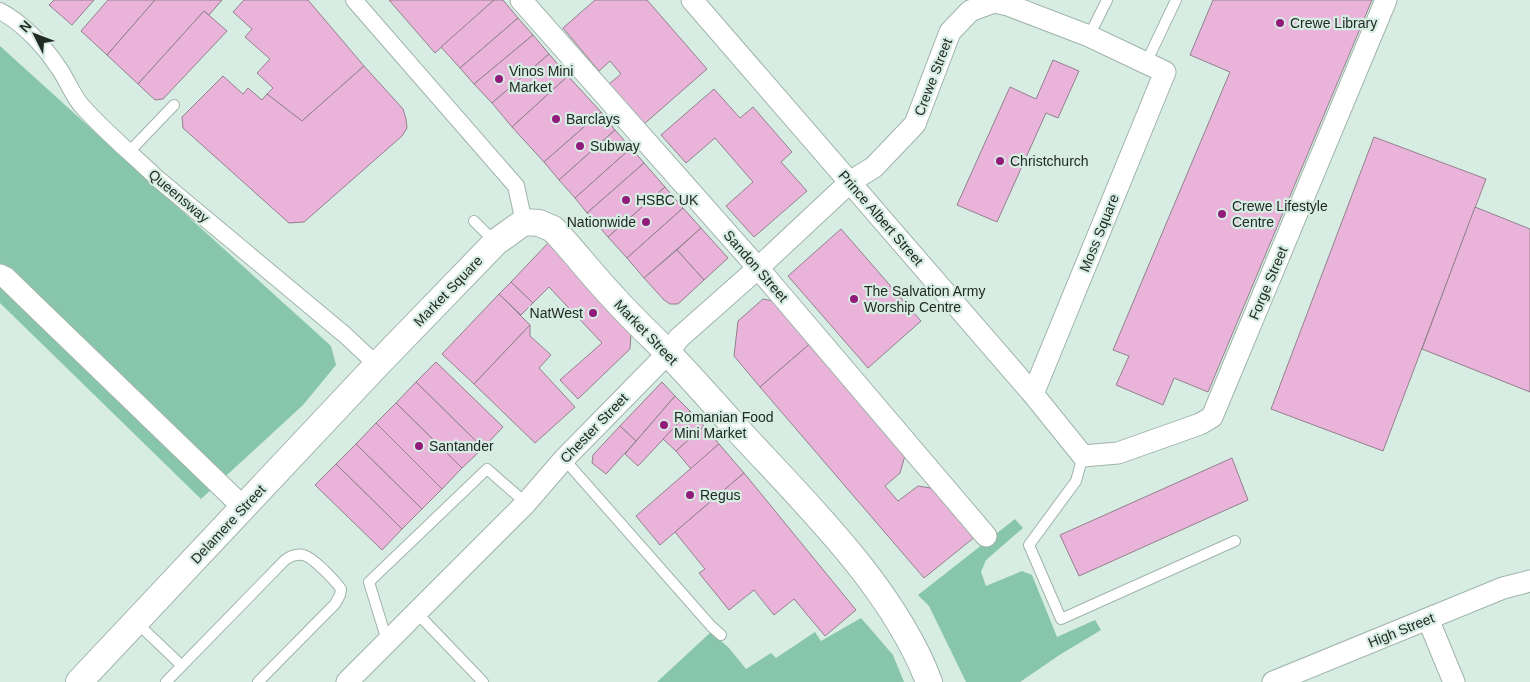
<svg xmlns="http://www.w3.org/2000/svg" width="1530" height="682" viewBox="0 0 1530 682" font-family="Arial,sans-serif">
	<rect width="100%" height="100%" fill="#d7ece2"/>
	<g fill="#87c6ab">
		<path d="M0,46L331,346L336,365L303,405L201,499L0,303Z"/>
		<path d="M1015,519L1023,528L986,560L981,572L986,586L1022,571L1032,575L1057,637L1095,620L1101,630L1061,654L1020,682H966L929,606L918,595Z"/>
		<path d="M861,618L893,655L904,682H657L711,632L729,648L746,669L771,653L776,658L815,632L821,641Z"/>
	</g>
	<g fill="#eab4da" stroke="#92818c">
		<path d="M54,0H94L72,25L49,5Z"/>
		<path d="M108,0H155L107,55L81,31Z"/>
		<path d="M155,0H222L209,15L204,11L138,84L107,55Z"/>
		<path d="M244,0H308L364,66L302,121L267,94L273,88L257,73L270,59L245,37L252,29L233,12Z"/>
		<path d="M389,0H494L435,53Z"/>
		<path d="M494,0H503L518,18L460,68L441,47Z"/>
		<path d="M595,0H647L707,69L644,124L609,84L621,74L610,61L599,71L563,28Z"/>
		<path d="M1213,0H1372L1208,392L1174,378L1163,405L1116,385L1129,356L1113,350L1230,72L1190,55Z"/>
		<path d="M204,11L227,31L163,99L155,100L138,84Z"/>
		<path d="M518,18L533,35L474,84L460,68Z"/>
		<path d="M533,35L549,54L492,103L474,84Z"/>
		<path d="M549,54L568,76L512,127L492,103Z"/>
		<path d="M1053,60L1079,71L1058,118L1046,113L997,222L957,205L1010,87L1036,99Z"/>
		<path d="M364,66L403,109L406,119L407,128L402,136L304,222L289,223L183,128L182,117L223,76L243,94L248,88L262,100L267,94L302,121Z"/>
		<path d="M568,76L601,112L544,162L512,127Z"/>
		<path d="M714,89L740,118L753,107L792,152L781,162L807,191L754,237L726,206L753,182L715,138L686,163L661,135Z"/>
		<path d="M601,112L615,130L559,180L544,162Z"/>
		<path d="M615,130L631,148L575,198L559,180Z"/>
		<path d="M1374,137L1486,179L1383,451L1271,409Z"/>
		<path d="M631,148L644,163L587,213L575,198Z"/>
		<path d="M644,163L665,187L608,237L587,213Z"/>
		<path d="M665,187L683,208L627,258L608,237Z"/>
		<path d="M1475,207L1530,229V392L1422,349Z"/>
		<path d="M683,208L701,228L644,278L627,258Z"/>
		<path d="M701,228L728,258L704,280L677,250Z"/>
		<path d="M841,229L921,321L868,368L788,276Z"/>
		<path d="M549,242L631,333L630,349L578,399L560,380L602,343L549,287L533,303L511,282Z"/>
		<path d="M677,250L704,280L678,304H670L664,300L644,278Z"/>
		<path d="M511,282L533,303L521,315L499,294Z"/>
		<path d="M499,294L530,325L474,384L442,354Z"/>
		<path d="M763,299L778,302L813,341L760,387L734,356L738,321Z"/>
		<path d="M530,325V336L551,355L539,368L575,407L535,443L474,384Z"/>
		<path d="M813,341L906,452L900,473L885,486L898,501L918,486L937,489L976,536L924,578L760,387Z"/>
		<path d="M436,362L503,427L483,448L416,382Z"/>
		<path d="M416,382L483,448L462,468L396,403Z"/>
		<path d="M662,382L675,396L636,441L620,426Z"/>
		<path d="M675,396L690,411L638,466L625,454Z"/>
		<path d="M396,403L462,468L442,489L376,423Z"/>
		<path d="M690,411L704,426L676,451L663,439Z"/>
		<path d="M376,423L442,489L422,509L356,444Z"/>
		<path d="M620,426L636,441L606,474L592,463L593,455Z"/>
		<path d="M704,426L719,444L691,469L676,451Z"/>
		<path d="M356,444L422,509L402,529L336,464Z"/>
		<path d="M719,444L744,473L660,545L636,516Z"/>
		<path d="M1232,458L1248,500L1079,576L1060,535Z"/>
		<path d="M336,464L402,529L382,550L315,485Z"/>
		<path d="M744,473L856,610L825,636L794,599L774,615L754,590L729,610L699,573L705,569L675,532Z"/>
	</g>
	<g fill="none" stroke-linecap="round" stroke-linejoin="round">
		<g stroke="#a0b4aa" stroke-width="12">
			<g id="service">
				<path d="M1089,36L1107,0"/>
				<path d="M1146,63L1176,0"/>
				<path d="M129,152L174,105"/>
				<path d="M474,221L495,242"/>
				<path d="M1083,456L1076,481L1029,545L1061,619L1235,541"/>
				<path d="M564,459L711,626L721,635"/>
				<path d="M416,612L483,682"/>
				<path d="M136,622L181,665"/>
				<path d="M387,641L369,582L487,469L526,503"/>
				<path d="M166,682L285,560C302,548 311,558 324,570C330,576 336,582 341,589L340,595L335,604L258,682"/>
			</g>
		</g>
		<g stroke="#a0b4aa" stroke-width="18">
			<g id="pedestrian">
				<path d="M354,0L516,186L524,222"/>
				<path d="M0,11C23,23 44,46 58,67C67,79 72,95 82,106C105,132 133,155 158,179L345,335L377,365"/>
			</g>
		</g>
		<g stroke="#a0b4aa" stroke-width="23">
			<g id="minor">
				<path d="M521,0L758,268L986,536"/>
				<path d="M692,0L1033,394L1083,456L1118,453L1200,424L1212,417L1386,0"/>
				<path d="M0,275L6,278L40,311L243,507"/>
				<path d="M1428,619L1454,682"/>
				<path d="M347,682L526,503L564,459L668,353L679,338L758,268L850,182L874,167L915,124L950,32L970,11L994,2L1008,5L1089,36L1165,72L1033,394"/>
				<path d="M1273,682L1503,588L1530,581"/>
			</g>
		</g>
		<g stroke="#a0b4aa" stroke-width="28">
			<path id="tertiary" d="M79,682L377,365L496,242L524,222L539,223L553,229C574,251 592,275 613,297C630,316 648,333 666,351C691,377 714,403 738,430C806,504 893,587 929,682"/>
		</g>
		<use href="#service" stroke="#fff" stroke-width="10"/>
		<use href="#pedestrian" stroke="#fff" stroke-width="16"/>
		<use href="#minor" stroke="#fff" stroke-width="21"/>
		<use href="#tertiary" stroke="#fff" stroke-width="26"/>
	</g>
	<g fill="#901b7a" stroke="#d7ece2" stroke-width="2">
		<circle cx="1280" cy="23" r="5"/>
		<circle cx="499" cy="79" r="5"/>
		<circle cx="556" cy="119" r="5"/>
		<circle cx="580" cy="146" r="5"/>
		<circle cx="1000" cy="161" r="5"/>
		<circle cx="626" cy="200" r="5"/>
		<circle cx="1222" cy="214" r="5"/>
		<circle cx="646" cy="222" r="5"/>
		<circle cx="854" cy="299" r="5"/>
		<circle cx="593" cy="313" r="5"/>
		<circle cx="664" cy="425" r="5"/>
		<circle cx="419" cy="446" r="5"/>
		<circle cx="690" cy="495" r="5"/>
	</g>
	<g text-anchor="middle" dominant-baseline="central" stroke-width="4.5" stroke-linejoin="round" paint-order="stroke">
		<g font-size="14" fill="#222a26" stroke="#d7ece2" text-anchor="start">
			<text x="1290" y="23">Crewe Library</text>
			<text x="509" y="71">Vinos Mini<tspan x="509" dy="16">Market</tspan></text>
			<text x="566" y="119">Barclays</text>
			<text x="590" y="146">Subway</text>
			<text x="1010" y="161">Christchurch</text>
			<text x="636" y="200">HSBC UK</text>
			<text x="1232" y="206">Crewe Lifestyle<tspan x="1232" dy="16">Centre</tspan></text>
			<text x="636" y="222" text-anchor="end">Nationwide</text>
			<text x="864" y="291">The Salvation Army<tspan x="864" dy="16">Worship Centre</tspan></text>
			<text x="583" y="313" text-anchor="end">NatWest</text>
			<text x="674" y="417">Romanian Food<tspan x="674" dy="16">Mini Market</tspan></text>
			<text x="429" y="446">Santander</text>
			<text x="700" y="495">Regus</text>
		</g>
		<g font-size="14" fill="#222a26" stroke="#d7ece2">
			<text transform="translate(933 77) rotate(-69)">Crewe Street</text>
			<text transform="translate(179 196) rotate(40)">Queensway</text>
			<text transform="translate(881 218) rotate(49)">Prince Albert Street</text>
			<text transform="translate(1099 233) rotate(-68)">Moss Square</text>
			<text transform="translate(756 266) rotate(49)">Sandon Street</text>
			<text transform="translate(1268 283) rotate(-67)">Forge Street</text>
			<text transform="translate(448 291) rotate(-46)">Market Square</text>
			<text transform="translate(646 332) rotate(46)">Market Street</text>
			<text transform="translate(594 428) rotate(-46)">Chester Street</text>
			<text transform="translate(228 524) rotate(-47)">Delamere Street</text>
			<text transform="translate(1401 630) rotate(-22)">High Street</text>
		</g>
	</g>
	<g transform="translate(35 35) rotate(312)" stroke="#d7ece2" stroke-width="4" paint-order="stroke">
	<path d="M0-4L9 19L0 12L-9 19Z" fill="#222a26"/>
	<text y="-8" font-size="14" font-weight="bold" text-anchor="middle" fill="#222a26">N</text>
	</g>
</svg>
